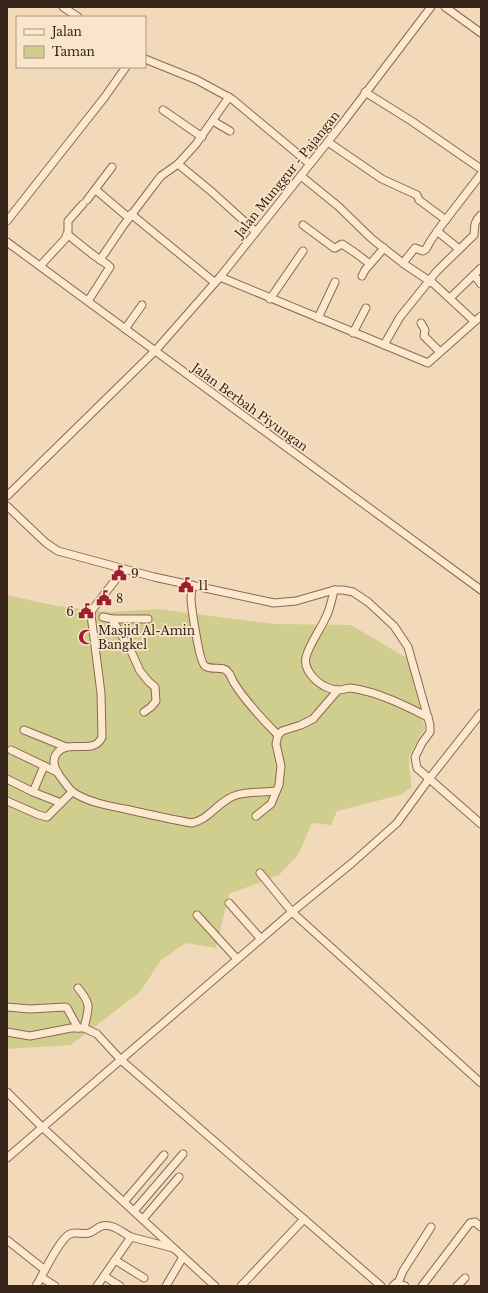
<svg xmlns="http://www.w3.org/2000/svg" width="488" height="1293" viewBox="0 0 488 1293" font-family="'Libre Baskerville',serif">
	<rect width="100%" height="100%" fill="#f2d9ba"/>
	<path fill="#d0ce8e" d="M7,595L57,606L109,612L158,609L274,624L351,625L407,658L425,728L409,756V767L412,787L400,795L337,811L331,825L312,823L298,855L279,875L229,894L216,948L186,943L161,960L140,992L71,1045L7,1049Z"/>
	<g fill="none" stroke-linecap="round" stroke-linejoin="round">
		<g stroke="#8a6853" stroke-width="9">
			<g id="minor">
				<path d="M63,7L78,17"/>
				<path d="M445,7L481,33"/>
				<path d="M145,59L197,80L232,99L310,164"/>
				<path d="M365,92L413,122L481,169"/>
				<path d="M163,110L202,137"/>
				<path d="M213,121L230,131"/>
				<path d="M328,142L382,179L417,195L419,200L446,220"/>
				<path d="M178,164L212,192L255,231"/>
				<path d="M301,176L338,206L372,239L404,264L434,284L474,321"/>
				<path d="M96,190L129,218"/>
				<path d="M87,200L112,167"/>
				<path d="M131,214L214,282"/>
				<path d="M7,221L104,98L126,67"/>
				<path d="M303,225L334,248H335L342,244L354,252L370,264"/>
				<path d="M437,231L459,249"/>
				<path d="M67,234L92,254L108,265L110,267L88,301"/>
				<path d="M7,242L481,590"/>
				<path d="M100,260L123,226L151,189L161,176L178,164L196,144L229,97"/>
				<path d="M403,263L415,248L423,251L426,249L431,240L441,226L481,174"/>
				<path d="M40,266L65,239L68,232V221L83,204"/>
				<path d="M474,275L481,284"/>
				<path d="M362,276L365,270L384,248"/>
				<path d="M220,277L428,363L481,316"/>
				<path d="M450,298L481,268"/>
				<path d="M270,299L303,251"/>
				<path d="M318,318L335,282"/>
				<path d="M421,323L425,330L424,336L440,352"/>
				<path d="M125,329L142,305"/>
				<path d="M353,333L366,308"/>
				<path d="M384,345L400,317L437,271L474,235C475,226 473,223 481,215"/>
				<path d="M7,496L155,351L220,277L342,124L431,7"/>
				<path d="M7,506L46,543L58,551L154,577L274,603L296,601L334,590H343L353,592L368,602L394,626L408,647L430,725V732L422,743L415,757L417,768L481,824"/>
				<path d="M124,569L92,610L91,615L101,693L102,737C94,756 69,738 57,753C52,759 54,768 58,773C60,777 71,791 73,792C87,802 109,806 125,809C147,814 169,819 192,823C206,820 213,809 225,801C239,790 259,793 276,791"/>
				<path d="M192,585C192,590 191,595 191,600C192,610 199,662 205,666C212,671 223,665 228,672C231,675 232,680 234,683C246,702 262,719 278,735"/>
				<path d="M334,590C332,600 330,610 325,619C320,630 309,645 306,657C303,669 315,681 324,686C328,688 335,690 339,690C343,690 347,688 351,688C378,692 404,705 428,717"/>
				<path d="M103,617L112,619L131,651L140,671L149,682L155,687L156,701L151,707L144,712"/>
				<path d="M112,619H148"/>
				<path d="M24,730L66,747"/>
				<path d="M11,750L57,772"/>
				<path d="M7,779L33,792L61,803"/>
				<path d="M33,792L44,766"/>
				<path d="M7,801L39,815L47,817L72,792"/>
				<path d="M256,816L271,804L279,785L281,766L276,744L278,735L282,731L301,725L313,719L338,690"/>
				<path d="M260,873L292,912L481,1083"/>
				<path d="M229,903L261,939"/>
				<path d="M197,915L237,959"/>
				<path d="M78,988C92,1005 89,1007 84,1028L97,1034L121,1060L381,1286"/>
				<path d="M7,1007L30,1009L65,1007L67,1008L78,1028"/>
				<path d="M7,1032L30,1036L71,1028H82"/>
				<path d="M7,1092L42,1127L215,1286"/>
				<path d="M7,1158L292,912L352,863L397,823L429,779L481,713"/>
				<path d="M124,1202L164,1155"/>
				<path d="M134,1211L183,1154"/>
				<path d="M143,1219L179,1177"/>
				<path d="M7,1240L45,1270"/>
				<path d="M115,1260L144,1278"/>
				<path d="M104,1276L120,1286"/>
				<path d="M41,1277L55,1286"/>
				<path d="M398,1283L403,1271L431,1227"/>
				<path d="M36,1286C43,1275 59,1239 70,1234C76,1231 83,1235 89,1233C94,1232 97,1227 102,1226C112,1223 123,1233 131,1237"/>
				<path d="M97,1286L131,1237L173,1248"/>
				<path d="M166,1286L183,1257"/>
				<path d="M241,1286L304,1219"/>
				<path d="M393,1286L396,1283L405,1286"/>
				<path d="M422,1286L470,1223L475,1222L481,1227"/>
				<path d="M457,1286L465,1278"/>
			</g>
		</g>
		<use href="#minor" stroke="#fce8ce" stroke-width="7"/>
	</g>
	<defs>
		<g id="civic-bare" transform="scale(1.2)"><path d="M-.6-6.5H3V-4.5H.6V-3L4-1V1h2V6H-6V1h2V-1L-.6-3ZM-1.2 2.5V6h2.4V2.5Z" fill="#9e1e30" stroke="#f8e5ca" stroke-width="2.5" paint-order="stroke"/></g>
		<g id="mosque-bare" transform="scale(1.2)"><path d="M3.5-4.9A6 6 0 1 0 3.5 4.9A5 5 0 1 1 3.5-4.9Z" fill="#9e1e30" stroke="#f8e5ca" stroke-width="2.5" paint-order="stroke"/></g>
	</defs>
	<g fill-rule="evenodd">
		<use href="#civic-bare" x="119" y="573"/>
		<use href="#civic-bare" x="186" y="585"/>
		<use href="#civic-bare" x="104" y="598"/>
		<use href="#civic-bare" x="86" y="611"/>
		<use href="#mosque-bare" x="86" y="637"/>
	</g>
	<g text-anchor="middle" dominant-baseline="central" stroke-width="3.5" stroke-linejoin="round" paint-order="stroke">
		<g font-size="12" fill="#372419" stroke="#f8e5ca">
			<text transform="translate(287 174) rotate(-51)">Jalan Munggur - Pajangan</text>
			<text transform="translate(250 407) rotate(36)">Jalan Berbah Piyungan</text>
		</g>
		<g font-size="12" fill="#372419" stroke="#f8e5ca" text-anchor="start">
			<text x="131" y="573">9</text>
			<text x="198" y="585">11</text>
			<text x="116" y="598">8</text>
			<text x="74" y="611" text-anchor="end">6</text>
			<text x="98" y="630">Masjid Al-Amin<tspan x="98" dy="14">Bangkel</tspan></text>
		</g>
	</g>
	<rect width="488" height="1293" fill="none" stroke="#372419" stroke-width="16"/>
	<rect x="16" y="16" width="130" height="52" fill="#f8e5ca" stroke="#ab9883"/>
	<rect x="24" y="29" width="20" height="6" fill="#fce8ce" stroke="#ab9883"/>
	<text x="52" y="36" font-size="12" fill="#372419">Jalan</text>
	<rect x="24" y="46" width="20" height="12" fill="#d0ce8e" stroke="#ab9883"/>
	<text x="52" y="56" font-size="12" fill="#372419">Taman</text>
</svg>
